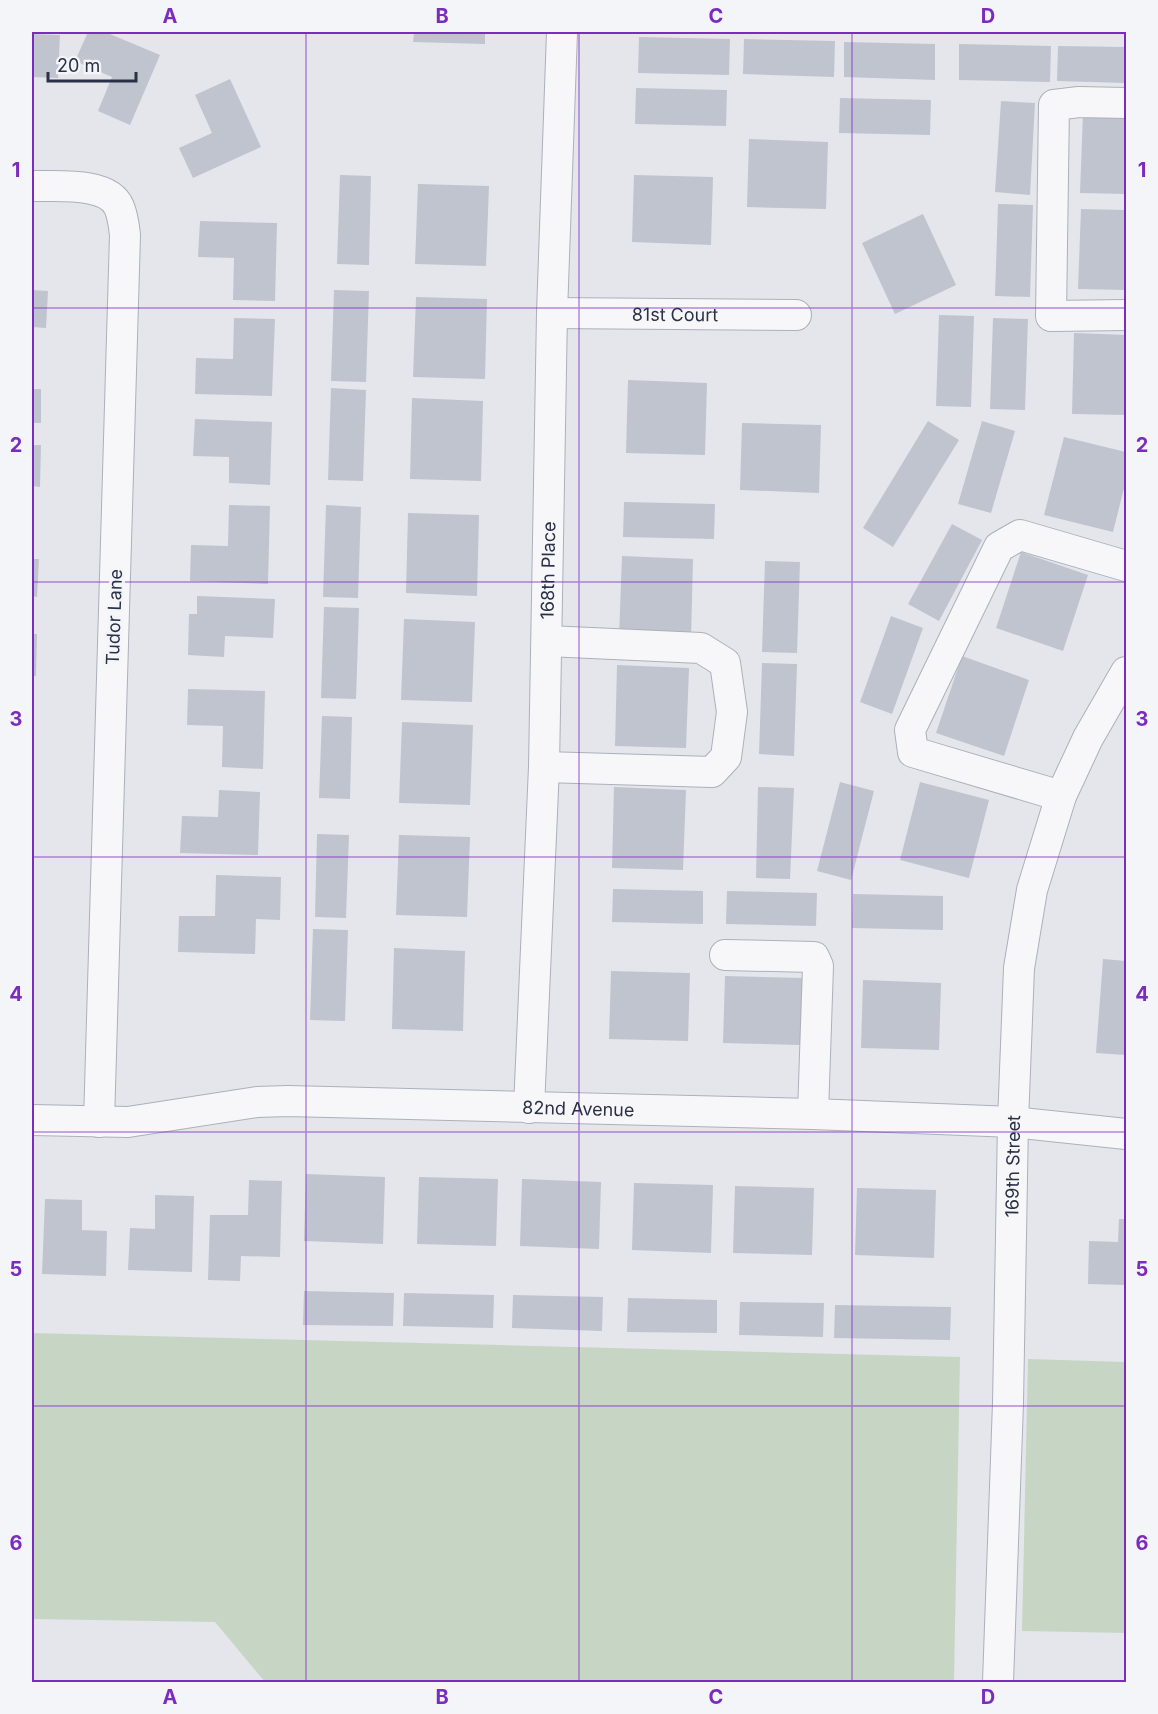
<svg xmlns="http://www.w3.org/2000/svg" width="1158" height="1714" viewBox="0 0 1158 1714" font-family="Inter,sans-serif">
	<rect width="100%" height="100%" fill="#e4e6ec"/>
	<g fill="#c7d6c4">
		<path d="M32,1333L960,1357L954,1682H265L215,1622L32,1619Z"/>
		<path d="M1028,1359L1126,1362V1633L1022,1631Z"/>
	</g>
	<g fill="#c0c4cf">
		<path d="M88,32H105L160,55L130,125L98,111L112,77L75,61Z"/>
		<path d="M414,32H485V44L413,42Z"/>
		<path d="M32,34L60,35L58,78L32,77Z"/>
		<path d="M639,37L730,39L729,75L638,73Z"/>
		<path d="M744,39L835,41L834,77L743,74Z"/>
		<path d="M844,42L935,44V80L844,77Z"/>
		<path d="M959,44L1051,46L1050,82L959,80Z"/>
		<path d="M1058,46L1126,47V83L1057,81Z"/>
		<path d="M230,79L261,147L193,178L179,148L212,133L195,95Z"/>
		<path d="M636,88L727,90L726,126L635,124Z"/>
		<path d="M840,98L931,100L930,135L839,133Z"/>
		<path d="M1001,101L1035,103L1030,195L995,192Z"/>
		<path d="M1083,113L1126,114V194L1080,193Z"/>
		<path d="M749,139L828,142L826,209L747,207Z"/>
		<path d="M340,175L371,176L369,265L337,264Z"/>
		<path d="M634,175L713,177L711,245L632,242Z"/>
		<path d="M418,184L489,186L486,266L415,264Z"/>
		<path d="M998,204L1033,205L1030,297L995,296Z"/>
		<path d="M1081,209L1126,210V290L1078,289Z"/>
		<path d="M923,214L956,285L895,314L862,243Z"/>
		<path d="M200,221L277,223L275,301L233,300L234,258L198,257Z"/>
		<path d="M32,290L48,291L46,328L32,327Z"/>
		<path d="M334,290L369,291L366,382L331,381Z"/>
		<path d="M416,297L487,299L485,379L413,377Z"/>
		<path d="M939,315L974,316L971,407L936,406Z"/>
		<path d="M234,318L275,319L272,396L195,394L196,358L233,359Z"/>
		<path d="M993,318L1028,319L1025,410L990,409Z"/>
		<path d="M1074,333L1126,335V415L1072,414Z"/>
		<path d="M628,380L707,383L705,455L626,453Z"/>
		<path d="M331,388L366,390L363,481L328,480Z"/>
		<rect x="32" y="389" width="9" height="34"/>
		<path d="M412,398L483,401L481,481L410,479Z"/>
		<path d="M195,419L272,422L270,485L229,483V457L193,456Z"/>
		<path d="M928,421L959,440L893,547L863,528Z"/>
		<path d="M982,421L1015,431L991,513L958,504Z"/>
		<path d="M742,423L821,425L819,493L740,490Z"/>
		<path d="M1064,437L1126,452V480L1113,532L1044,515Z"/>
		<path d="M32,445H41L40,487L32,486Z"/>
		<path d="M624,502L715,504L714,539L623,537Z"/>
		<path d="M229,505L270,506L268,584L190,581L191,545L228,546Z"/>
		<path d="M326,505L361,507L358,598L323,597Z"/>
		<path d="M408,513L479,515L477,596L406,593Z"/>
		<path d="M952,524L982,540L939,621L908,604Z"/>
		<path d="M1021,552L1088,575L1063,651L996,628Z"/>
		<path d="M622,556L693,559L691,639L619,637Z"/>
		<path d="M32,559H39L37,597L32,596Z"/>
		<path d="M765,561L800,562L797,653L762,652Z"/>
		<path d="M197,596L275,599L273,638L225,636L224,657L188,655L189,614H197Z"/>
		<path d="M324,607L359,608L356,699L321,698Z"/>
		<path d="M891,616L923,628L892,714L860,702Z"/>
		<path d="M404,619L475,622L472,702L401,700Z"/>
		<path d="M32,634H37L36,676H32Z"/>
		<path d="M962,656L1029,680L1004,756L936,733Z"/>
		<path d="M762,663L797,664L794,756L759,754Z"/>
		<path d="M617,665L689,668L686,748L615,746Z"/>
		<path d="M188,689L265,691L263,769L222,767L223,726L187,725Z"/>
		<path d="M322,716L352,717L350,799L319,798Z"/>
		<path d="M402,722L473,725L470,805L399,803Z"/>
		<path d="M840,782L874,791L851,880L817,871Z"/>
		<path d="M920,782L989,800L969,878L900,860Z"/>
		<path d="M614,787L686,790L683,870L612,868Z"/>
		<path d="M758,787L794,788L790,879L756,878Z"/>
		<path d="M219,790L260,792L258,855L180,853L182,816L218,817Z"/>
		<path d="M317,834L349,835L346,918L315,917Z"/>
		<path d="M399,835L470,837L467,917L396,915Z"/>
		<path d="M216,875L281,877L280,920L256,919L255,954L178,952L179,916H215Z"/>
		<path d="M613,889L703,891V924L612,922Z"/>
		<path d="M727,891L817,893L816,926L726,924Z"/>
		<path d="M853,894L943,896V930L852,928Z"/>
		<path d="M313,929L348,930L345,1021L310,1020Z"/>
		<path d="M394,948L465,951L463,1031L392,1029Z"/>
		<path d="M1103,959L1126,961V1055L1096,1053Z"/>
		<path d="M611,971L690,973L688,1041L609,1039Z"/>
		<path d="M725,976L803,978L801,1045L723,1043Z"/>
		<path d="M863,980L941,983L939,1050L861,1048Z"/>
		<path d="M306,1174L385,1177L383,1244L304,1241Z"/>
		<path d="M419,1177L498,1179L496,1246L417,1244Z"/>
		<path d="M522,1179L601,1182L599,1249L520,1246Z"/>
		<path d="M249,1180L282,1181L280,1257L241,1256L240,1281L208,1280L210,1215H248Z"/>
		<path d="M634,1183L713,1185L711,1253L632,1250Z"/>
		<path d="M735,1186L814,1188L812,1255L733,1253Z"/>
		<path d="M857,1188L936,1190L934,1258L855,1255Z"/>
		<path d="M155,1195L194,1196L192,1272L128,1270L130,1228L155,1229Z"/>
		<path d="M45,1199L82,1200V1230L107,1231L106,1276L42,1274Z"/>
		<path d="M1119,1219H1126V1285L1088,1284L1089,1241L1118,1242Z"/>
		<path d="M304,1291L394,1293L393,1326L303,1325Z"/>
		<path d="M404,1293L494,1295L493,1328L403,1326Z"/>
		<path d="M513,1295L603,1297L602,1331L512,1328Z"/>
		<path d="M628,1298L717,1300V1333L627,1332Z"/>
		<path d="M740,1302L824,1303L823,1337L739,1335Z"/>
		<path d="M835,1305L951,1307L950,1340L834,1338Z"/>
	</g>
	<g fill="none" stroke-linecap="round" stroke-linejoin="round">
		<g stroke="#acb0ba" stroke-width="32">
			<g id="minor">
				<path d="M1126,103L1079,102L1054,105L1051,316L1126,315"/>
				<path d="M32,186C56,187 108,181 119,207C123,216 124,226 125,235L99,1122"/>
				<path id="s1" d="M552,313L796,315"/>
				<path d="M544,767L712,772L726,757L732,712L725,663L701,648L547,641"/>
				<path d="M1061,796L913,752L910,730L999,547L1020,535L1126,566"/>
				<path d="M725,955L814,957L818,966L813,1114"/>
				<path id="s2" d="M529,1108L544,767L552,313L562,32"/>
				<path id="s3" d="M32,1120L128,1122L257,1102L288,1101L813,1114L1013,1122L1126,1134"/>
				<path id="s4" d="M998,1682L1008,1403L1013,1122L1019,968L1032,890L1061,796L1088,738L1126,672"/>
			</g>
		</g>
		<use href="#minor" stroke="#f7f7fa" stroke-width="30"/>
	</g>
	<path fill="none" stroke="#7b2cbf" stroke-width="1.5" stroke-opacity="0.55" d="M306,32V1682M579,32V1682M852,32V1682M32,308H1126M32,582H1126M32,857H1126M32,1132H1126M32,1406H1126"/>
	<g text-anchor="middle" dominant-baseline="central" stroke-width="6" stroke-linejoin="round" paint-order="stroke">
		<g font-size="18" fill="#2a3145" stroke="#f4f5f9">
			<text stroke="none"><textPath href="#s1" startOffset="123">81st Court</textPath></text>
			<text stroke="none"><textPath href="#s2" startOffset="538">168th Place</textPath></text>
			<text transform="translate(114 617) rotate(-88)">Tudor Lane</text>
			<text stroke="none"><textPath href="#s3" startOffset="548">82nd Avenue</textPath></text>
			<text stroke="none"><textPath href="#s4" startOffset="516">169th Street</textPath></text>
		</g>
	</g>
	<rect width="1158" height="1714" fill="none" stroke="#f4f5f9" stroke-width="66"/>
	<path d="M48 72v9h88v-9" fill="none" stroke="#2a3145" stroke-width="3"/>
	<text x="57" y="72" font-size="18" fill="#2a3145" stroke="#f4f5f9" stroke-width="4.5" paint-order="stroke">20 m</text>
	<rect x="33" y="33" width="1092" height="1648" fill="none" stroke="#7b2cbf" stroke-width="2"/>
	<g font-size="20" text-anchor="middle" font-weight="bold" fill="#7b2cbf">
		<text x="170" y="23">A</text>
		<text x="442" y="23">B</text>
		<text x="716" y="23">C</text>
		<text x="988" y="23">D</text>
		<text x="16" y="177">1</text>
		<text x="1142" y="177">1</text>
		<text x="16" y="452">2</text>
		<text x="1142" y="452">2</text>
		<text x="16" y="726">3</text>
		<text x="1142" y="726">3</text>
		<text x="16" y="1001">4</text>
		<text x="1142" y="1001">4</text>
		<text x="16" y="1276">5</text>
		<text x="1142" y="1276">5</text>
		<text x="16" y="1550">6</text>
		<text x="1142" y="1550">6</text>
		<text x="170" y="1704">A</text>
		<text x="442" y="1704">B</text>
		<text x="716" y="1704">C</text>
		<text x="988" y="1704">D</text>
	</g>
</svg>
